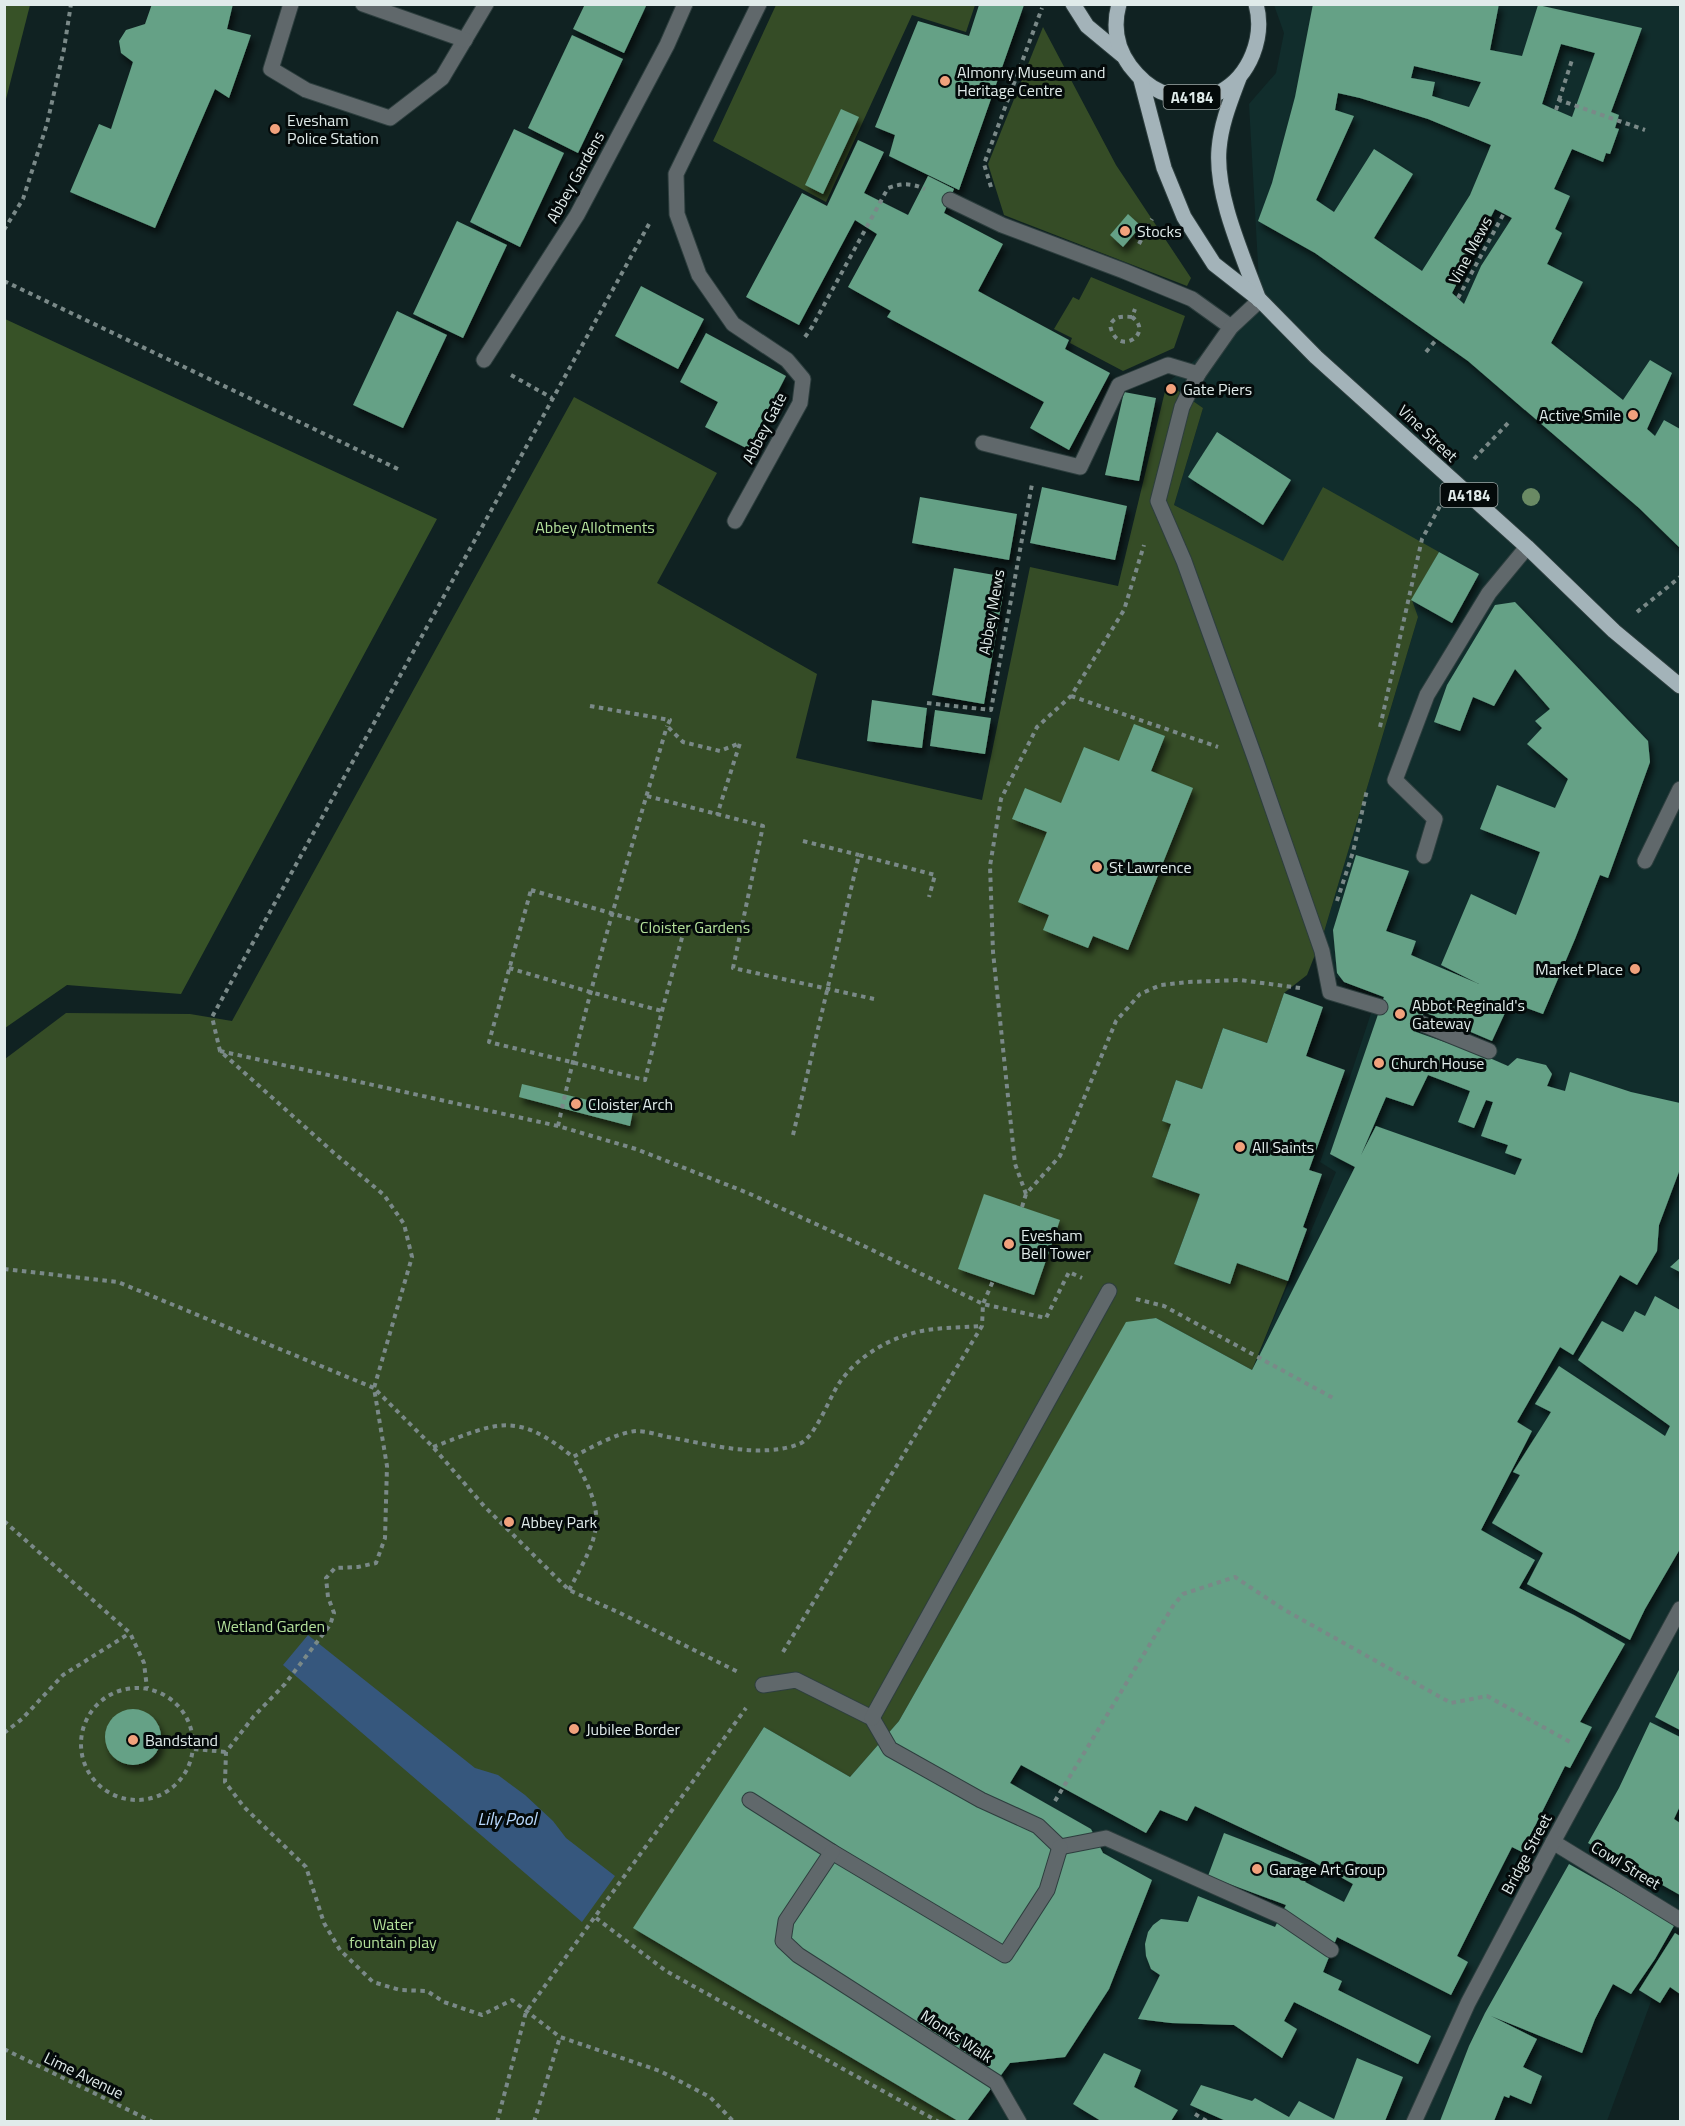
<svg xmlns="http://www.w3.org/2000/svg" width="1685" height="2126" viewBox="0 0 1685 2126" font-family="'Titillium Web',sans-serif">
	<defs>
		<filter id="shadow"><feDropShadow dx="3.5" dy="6" stdDeviation="3" flood-color="#0009"/></filter>
	</defs>
	<rect width="100%" height="100%" fill="#102222"/>
	<path fill="#112d2c" d="M1274,5H1680V1929L1678,1928L1607,2121H958L633,1928L764,1727L850,1777L1126,1322L1156,1318L1252,1370L1336,1172L1320,1162L1353,1068L1377,995L1333,976L1324,932L1418,617L1324,487L1283,562L1174,505L1203,408L1167,383L1234,328L1260,300L1249,104L1276,73L1284,33Z"/>
	<g fill="#354c26">
		<path d="M776,5H975L966,32L912,15L826,202L713,141Z"/>
		<path d="M1043,27L1116,165L1191,278L1187,286L1004,215L988,164Z"/>
		<path d="M1091,277L1185,316L1174,348L1123,371L1070,343L1072,338L1054,329L1073,297L1079,300Z"/>
		<path d="M1167,383L1203,408L1174,505L1283,561L1323,487L1439,552L1412,600L1418,617L1324,932L1307,975L1284,993L1267,1043L1223,1028L1202,1089L1176,1080L1162,1121L1171,1124L1152,1177L1200,1194L1174,1264L1229,1284L1237,1263L1288,1281L1252,1370L1156,1318L1126,1323L899,1721L850,1777L764,1727L634,1928L958,2121L5,2122V1059L66,1013L190,1014L232,1021L574,397L717,473L657,583L817,674L796,758L982,800L1030,567L1118,586Z"/>
	</g>
	<g fill="#375227">
		<path d="M5,4L30,5L5,103L4,5Z"/>
		<path d="M5,319L437,519L181,994L67,985L5,1028Z"/>
	</g>
	<path fill="#36577d" d="M308,1635L475,1768L498,1775L525,1795L553,1821L566,1838L615,1876L582,1922L283,1665Z"/>
	<g fill="#65a186" fill-rule="evenodd" filter="url(#shadow)">
		<path d="M152,4H233L227,29L251,35L229,98L215,89L155,228L70,192L99,124L111,129L133,62L121,53L119,41L126,30L145,24Z"/>
		<path d="M585,4H647L624,53L573,29Z"/>
		<path d="M1313,4H1499L1490,50L1522,56L1538,5L1642,28L1611,112L1619,115L1615,128L1619,129L1610,154L1606,153L1603,162L1572,149L1554,189L1570,196L1555,229L1562,233L1547,264L1583,282L1551,343L1623,400L1650,360L1672,373L1647,429L1655,436L1664,420L1680,429V548L1639,508L1468,361L1315,253L1258,221L1272,183L1295,97ZM1561,44L1595,53L1572,117L1542,104ZM1414,66L1481,82L1469,107L1432,96L1435,82L1411,78ZM1338,93L1360,98L1428,119L1491,145L1470,195L1422,271L1374,238L1413,174L1374,149L1334,212L1316,200L1354,116L1335,110ZM1495,209L1512,218L1481,266L1464,304L1452,293Z"/>
		<path d="M979,5H1024L959,190L889,156L895,135L875,127L918,21L969,36Z"/>
		<path d="M572,35L623,59L578,153L528,128Z"/>
		<path d="M841,109L859,117L823,194L805,185Z"/>
		<path d="M514,129L564,153L520,247L470,222Z"/>
		<path d="M858,140L884,152L864,193L908,215L928,176L954,189L944,213L1003,244L978,291L1069,340L1065,349L1110,373L1069,450L1030,428L1044,402L887,317L891,311L848,287L877,234L855,220L799,325L746,297L802,193L827,206Z"/>
		<path d="M1128,214L1141,226L1123,247L1110,235Z"/>
		<path d="M457,221L507,245L463,338L413,314Z"/>
		<path d="M641,286L704,319L678,369L615,336Z"/>
		<path d="M397,311L447,335L403,428L353,405Z"/>
		<path d="M706,333L786,376L748,449L705,427L718,402L680,382Z"/>
		<path d="M1124,392L1156,398L1139,481L1105,475Z"/>
		<path d="M1217,432L1291,480L1263,525L1188,477Z"/>
		<path d="M1042,487L1127,506L1115,560L1030,543Z"/>
		<path d="M920,497L1017,514L1009,560L912,543Z"/>
		<path d="M1439,552L1479,574L1452,623L1411,600Z"/>
		<path d="M954,568L1006,577L984,704L932,695Z"/>
		<path d="M1515,602L1648,741L1650,762L1608,878L1600,875L1575,939L1543,1014L1510,1002L1492,1041L1424,1012L1416,1032L1485,1056L1508,1066L1517,1058L1546,1065L1552,1074L1547,1086L1565,1091L1570,1072L1631,1092L1680,1103V1169L1659,1225L1657,1251L1637,1285L1620,1275L1573,1355L1560,1347L1517,1422L1532,1431L1481,1530L1535,1560L1519,1588L1574,1615L1625,1644L1580,1722L1592,1727L1570,1768L1565,1766L1522,1852L1512,1847L1483,1904L1457,1956L1468,1962L1451,1995L1337,1937L1323,1972L1342,1981L1338,1990L1431,2036L1418,2064L1294,2002L1284,2021L1297,2029L1282,2058L1234,2025L1171,2023L1138,2019L1160,1975L1151,1969L1146,1956L1145,1944L1148,1932L1153,1925L1161,1919L1188,1922L1198,1896L1275,1927L1286,1905L1208,1876L1224,1833L1304,1864L1301,1873L1308,1876L1305,1882L1344,1902L1353,1884L1312,1861L1195,1806L1187,1821L1160,1810L1146,1833L1021,1765L1010,1783L1091,1829L1103,1853L1152,1880L1109,1989L1065,2057L1010,2063L967,2121H958L633,1928L764,1727L850,1777L899,1721L1126,1322L1156,1318L1252,1370L1355,1167L1330,1154L1384,997L1344,982L1337,973L1333,930L1356,855L1409,871L1386,931L1416,941L1411,955L1479,984L1441,965L1471,894L1516,915L1540,852L1480,829L1497,785L1555,808L1568,779L1527,744L1542,728L1535,721L1550,709L1515,669L1494,706L1473,697L1460,731L1434,722L1447,685L1495,605ZM1428,1075L1470,1091L1458,1122L1474,1128L1486,1100L1493,1102L1481,1136L1508,1145L1505,1153L1522,1159L1515,1175L1376,1126L1361,1155L1386,1097L1413,1106Z"/>
		<path d="M872,700L927,708L922,748L867,741Z"/>
		<path d="M935,710L991,718L985,754L930,746Z"/>
		<path d="M1134,724L1165,736L1151,771L1193,788L1128,950L1093,936L1088,948L1043,930L1049,915L1018,902L1047,832L1012,819L1025,788L1061,803L1084,747L1119,761Z"/>
		<path d="M1284,993L1323,1007L1306,1056L1345,1070L1309,1170L1322,1174L1303,1227L1307,1229L1288,1281L1237,1263L1230,1284L1174,1264L1200,1194L1152,1177L1171,1124L1162,1121L1176,1080L1202,1089L1223,1028L1267,1043Z"/>
		<path d="M522,1084L633,1111L630,1126L519,1097Z"/>
		<path d="M984,1194L1060,1220L1034,1295L958,1269Z"/>
		<path d="M1680,1258V1272L1670,1267Z"/>
		<path d="M1655,1296L1680,1310V1549L1645,1609L1630,1640L1527,1584L1543,1553L1492,1523L1520,1475L1513,1472L1551,1412L1535,1404L1559,1366L1665,1436L1670,1426L1578,1360L1602,1321L1623,1332L1635,1311L1645,1316Z"/>
		<path d="M1680,1668V1730L1655,1717Z"/>
		<circle cx="133" cy="1737" r="28"/>
		<path d="M1650,1722L1680,1737V1806L1674,1819L1680,1823V1895L1588,1843L1619,1788Z"/>
		<path d="M1569,1864L1675,1924L1655,1959L1631,1994L1613,1984L1595,2019L1582,2053L1491,2016L1537,2039L1523,2067L1542,2076L1531,2104L1510,2095L1509,2098L1504,2096L1494,2121H1440L1469,2046L1485,2013Z"/>
		<path d="M1675,1933L1680,1936V1994L1670,1987L1660,2003L1639,1990Z"/>
		<path d="M1104,2053L1141,2070L1134,2087L1178,2110L1171,2121H1101L1073,2104Z"/>
		<path d="M1357,2058L1403,2077L1385,2121H1226L1190,2105L1201,2085L1252,2101L1255,2098L1289,2117L1299,2101L1334,2119Z"/>
	</g>
	<g fill="none" stroke-linecap="round" stroke-linejoin="round">
		<g stroke="#2d3e3e" stroke-width="17">
			<g id="service">
				<path d="M291,4L271,69L306,90L390,118L442,78L486,4"/>
				<path d="M363,4L465,40"/>
				<path d="M950,200L1002,225L1124,271L1192,299L1231,327"/>
				<path d="M1198,374L1182,407L1158,501L1184,561L1256,761L1322,951L1330,992L1380,1007"/>
				<path d="M983,443L1080,467L1119,385L1168,365L1198,374L1231,327L1260,300"/>
				<path d="M735,521L800,403L803,379L787,360L733,324L699,275L677,214L676,174L759,4"/>
				<path d="M1424,856L1435,819L1395,780L1427,695L1489,593L1527,547"/>
				<path d="M1645,861L1680,789"/>
				<path d="M763,1685L796,1680L872,1718L890,1749L981,1800L1038,1826L1060,1847L1106,1838L1281,1916L1331,1950"/>
				<path d="M872,1718L1109,1291"/>
				<path d="M750,1800L832,1852L1005,1955L1047,1890L1060,1847"/>
				<path d="M832,1852L786,1921L783,1941L798,1955L996,2082L1019,2122"/>
			</g>
		</g>
		<g stroke="#2d3e3e" stroke-width="17">
			<g id="pedestrian">
				<path d="M1420,1023L1489,1051"/>
				<path d="M1553,1842L1680,1920"/>
				<path d="M1414,2122L1468,2003L1553,1842L1680,1609"/>
			</g>
		</g>
		<g stroke="#2d3e3e" stroke-width="17">
			<path id="minor" d="M484,360L577,215L667,45L685,4"/>
		</g>
		<g stroke="#2d3e3e" stroke-width="17">
			<g id="primary">
				<path d="M1073,4L1087,26L1122,55"/>
				<path d="M1119,4C1113,26 1116,47 1130,66C1149,91 1169,100 1202,95C1207,95 1215,95 1220,92C1250,76 1265,37 1256,4"/>
				<path d="M1239,78C1230,102 1221,124 1219,149C1215,195 1243,256 1259,300"/>
				<path d="M1141,80L1164,168L1184,217L1214,264L1260,300L1316,357L1527,547L1614,631L1680,686"/>
			</g>
		</g>
		<g stroke="#7a8988" stroke-width="4" stroke-dasharray="4.5 4.5" stroke-linecap="butt">
			<path d="M1559,100L1572,60"/>
			<path d="M1556,110L1559,100L1645,130"/>
			<path d="M991,187L984,164L1042,8"/>
			<path d="M649,224L212,1017L220,1051L334,1153L384,1195L404,1224L412,1257L374,1388L433,1447L484,1506L569,1590L620,1613L738,1672"/>
			<path d="M4,230L23,199L47,124L64,49L71,4"/>
			<path d="M1139,244L1152,219"/>
			<path d="M4,281L400,470"/>
			<path d="M1458,298L1504,213"/>
			<path d="M1132,317C1122,316 1115,316 1110,325C1117,359 1155,333 1132,317L1135,309"/>
			<path d="M805,337L812,327L888,188C902,183 911,183 925,189"/>
			<path d="M1426,352L1436,340"/>
			<path d="M511,375L552,398"/>
			<path d="M1474,459L1508,423"/>
			<path d="M1637,612L1680,577"/>
			<path d="M1071,696L1218,747"/>
			<path d="M927,703L991,710L1032,484"/>
			<path d="M590,706L670,720L667,726L683,742L720,751L740,743L717,815"/>
			<path d="M1380,727L1422,539L1440,506"/>
			<path d="M647,796L763,826L733,968L874,999"/>
			<path d="M803,841L859,855"/>
			<path d="M531,890L683,934L662,1011L645,1080L489,1042Z"/>
			<path d="M1337,901L1353,852L1367,790"/>
			<path d="M509,968L590,992L662,1011"/>
			<path d="M220,1051L558,1126L636,1149L748,1193L866,1247L983,1304L1046,1318L1069,1272L1082,1278"/>
			<path d="M558,1126C588,990 628,859 667,726"/>
			<path d="M793,1135L859,855L935,875L929,897"/>
			<path d="M1026,1194L1015,1164L993,952L990,866L1001,799L1037,727L1071,696L1124,610L1144,545"/>
			<path d="M1022,1207L1026,1194L1060,1156L1116,1021L1140,994L1161,985L1188,982L1240,980L1300,988"/>
			<path d="M4,1269L118,1282L374,1388L387,1466L385,1538L376,1563L358,1567L335,1568L326,1578L328,1597L334,1613L330,1625L285,1684L254,1716L226,1752L225,1782L244,1807L306,1867L324,1923L340,1950L373,1982L400,1990L427,1991L444,2002L482,2015L512,2000L560,2037L660,2071L710,2097L734,2122"/>
			<path d="M1136,1299L1164,1306L1335,1399"/>
			<path d="M433,1447C497,1423 515,1410 573,1457C590,1448 618,1432 637,1431C646,1431 659,1435 668,1437C707,1444 761,1459 799,1444C813,1439 827,1405 834,1392C850,1361 884,1340 917,1332C937,1327 960,1328 981,1326"/>
			<path d="M4,1521L130,1633L144,1663L147,1688"/>
			<path d="M569,1590C601,1531 608,1518 573,1457"/>
			<path d="M783,1652L982,1326L983,1304L993,1281"/>
			<circle cx="137" cy="1744" r="56"/>
			<path d="M4,1733L22,1719L63,1675L130,1633"/>
			<path d="M194,1749L226,1752"/>
			<path d="M1055,1801L1173,1606L1183,1594L1235,1577L1283,1609L1451,1703L1487,1696L1572,1743"/>
			<path d="M596,1918L666,1971L939,2122"/>
			<path d="M4,2049L153,2122"/>
			<path d="M1195,2114L1208,2122"/>
			<path d="M497,2122L526,2012L746,1708"/>
			<path d="M534,2122L560,2037"/>
		</g>
		<use href="#service" stroke="#60686b" stroke-width="15"/>
		<use href="#pedestrian" stroke="#60686b" stroke-width="15"/>
		<use href="#minor" stroke="#60686b" stroke-width="15"/>
		<use href="#primary" stroke="#a3b3b9" stroke-width="15"/>
	</g>
	<circle fill="#6a8a64" cx="1531" cy="497" r="9"/>
	<g fill="#f1a17c" stroke="#040a0a" stroke-width="2">
		<circle cx="945" cy="81" r="6"/>
		<circle cx="275" cy="129" r="6"/>
		<circle cx="1125" cy="231" r="6"/>
		<circle cx="1171" cy="389" r="6"/>
		<circle cx="1633" cy="415" r="6"/>
		<circle cx="1097" cy="867" r="6"/>
		<circle cx="1635" cy="969" r="6"/>
		<circle cx="1400" cy="1014" r="6"/>
		<circle cx="1379" cy="1063" r="6"/>
		<circle cx="576" cy="1104" r="6"/>
		<circle cx="1240" cy="1147" r="6"/>
		<circle cx="1009" cy="1244" r="6"/>
		<circle cx="509" cy="1522" r="6"/>
		<circle cx="574" cy="1729" r="6"/>
		<circle cx="133" cy="1740" r="6"/>
		<circle cx="1257" cy="1869" r="6"/>
	</g>
	<g text-anchor="middle" dominant-baseline="central" stroke-width="6" stroke-linejoin="round" paint-order="stroke">
		<g fill="#040a0a" stroke="#9ea8a7" stroke-width="1.5">
			<rect x="1163.5" y="85" width="57" height="24" rx="4.5"/>
			<rect x="1440.5" y="483" width="57" height="24" rx="4.5"/>
		</g>
		<g font-size="15" font-weight="bold" fill="#e0ebea">
			<text x="1192" y="97">A4184</text>
			<text x="1469" y="495">A4184</text>
		</g>
		<g font-size="16" fill="#e0ebea" stroke="#040a0a" text-anchor="start">
			<text x="957" y="72">Almonry Museum and<tspan x="957" dy="18">Heritage Centre</tspan></text>
			<text x="287" y="120">Evesham<tspan x="287" dy="18">Police Station</tspan></text>
			<text x="1137" y="231">Stocks</text>
			<text x="1183" y="389">Gate Piers</text>
			<text x="1621" y="415" text-anchor="end">Active Smile</text>
			<text x="1109" y="867">St Lawrence</text>
			<text x="1623" y="969" text-anchor="end">Market Place</text>
			<text x="1412" y="1005">Abbot Reginald's<tspan x="1412" dy="18">Gateway</tspan></text>
			<text x="1391" y="1063">Church House</text>
			<text x="588" y="1104">Cloister Arch</text>
			<text x="1252" y="1147">All Saints</text>
			<text x="1021" y="1235">Evesham<tspan x="1021" dy="18">Bell Tower</tspan></text>
			<text x="521" y="1522">Abbey Park</text>
			<text x="586" y="1729">Jubilee Border</text>
			<text x="145" y="1740">Bandstand</text>
			<text x="1269" y="1869">Garage Art Group</text>
		</g>
		<g font-size="16" fill="#e0ebea" stroke="#040a0a">
			<text transform="translate(575 177) rotate(-61)">Abbey Gardens</text>
			<text transform="translate(1470 250) rotate(-62)">Vine Mews</text>
			<text transform="translate(764 428) rotate(-63)">Abbey Gate</text>
			<text transform="translate(1428 433) rotate(43)">Vine Street</text>
			<text transform="translate(991 612) rotate(-80)">Abbey Mews</text>
			<text transform="translate(1526 1854) rotate(-62)">Bridge Street</text>
			<text transform="translate(1626 1865) rotate(31)">Cowl Street</text>
			<text transform="translate(957 2036) rotate(33)">Monks Walk</text>
			<text transform="translate(84 2075) rotate(26)">Lime Avenue</text>
		</g>
		<g font-size="16" fill="#b3e09a" stroke="#040a0a">
			<text x="595" y="527">Abbey Allotments</text>
			<text x="695" y="927">Cloister Gardens</text>
			<text x="271" y="1626">Wetland Garden</text>
			<text x="393" y="1924">Water<tspan x="393" dy="18">fountain play</tspan></text>
		</g>
		<g font-size="18" font-style="italic" fill="#b7d7fc" stroke="#040a0a">
			<text x="507" y="1818">Lily Pool</text>
		</g>
	</g>
	<rect width="1685" height="2126" fill="none" stroke="#e0ebea" stroke-width="12"/>
</svg>
